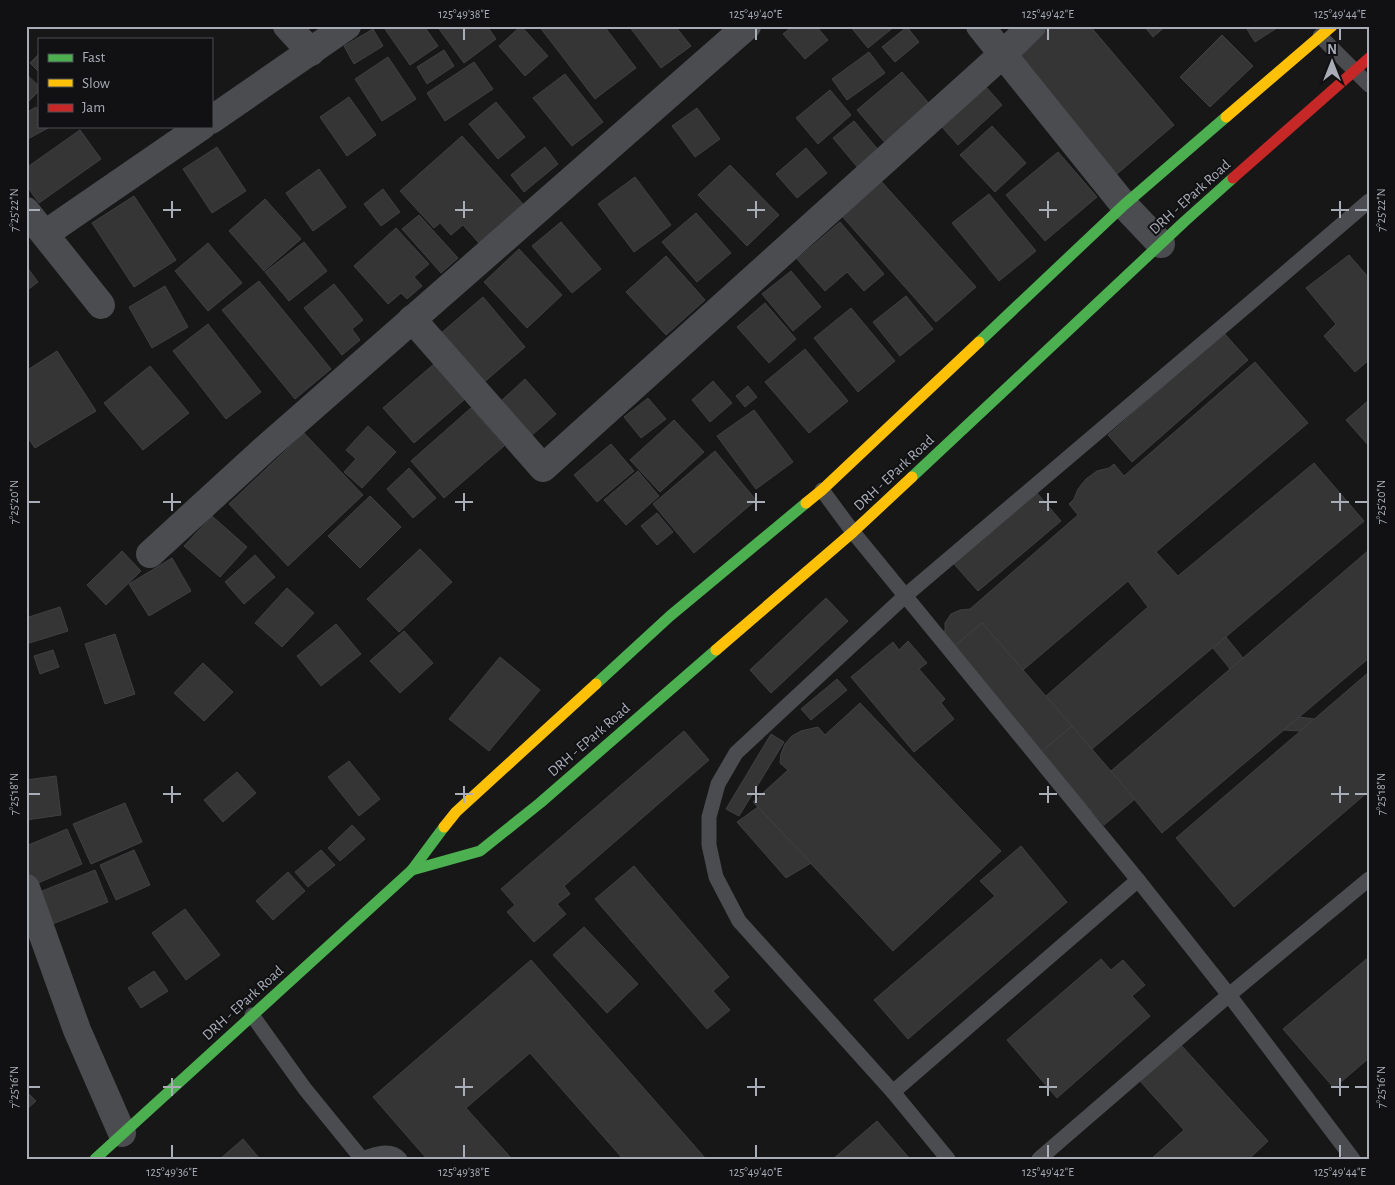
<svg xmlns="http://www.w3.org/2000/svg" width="1395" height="1185" viewBox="0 0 1395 1185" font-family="'Alegreya Sans',sans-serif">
	<rect width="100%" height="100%" fill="#171717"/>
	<g fill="#353536" stroke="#3f4043">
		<path d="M390,26H424L438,46L410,65L385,29Z"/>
		<path d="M437,26H487L496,39L464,63Z"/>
		<path d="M521,26L548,56L525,76L499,46Z"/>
		<path d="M539,26H604L636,68L595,99Z"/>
		<path d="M629,26H675L691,46L661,68Z"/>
		<path d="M793,26H816L828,40L805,59L783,34Z"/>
		<path d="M850,26H895L868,48Z"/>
		<path d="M1049,26H1090L1174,125L1117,174L1016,55Z"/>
		<path d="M1144,26H1166L1153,37Z"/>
		<path d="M1245,26H1280L1255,42Z"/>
		<path d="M907,27L919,42L895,62L882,47Z"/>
		<path d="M373,29L383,46L354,64L344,46Z"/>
		<path d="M1222,35L1253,66L1210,107L1180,77Z"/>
		<path d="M444,50L454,66L427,84L417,67Z"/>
		<path d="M869,52L885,73L847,100L832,79Z"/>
		<path d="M39,54V72L30,63Z"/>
		<path d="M388,57L416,99L382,121L355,79Z"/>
		<path d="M474,62L493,89L445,121L427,93Z"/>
		<path d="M902,72L932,107L887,145L857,110Z"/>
		<path d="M26,74L39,86V91L26,104Z"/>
		<path d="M565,74L603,122L572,146L533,98Z"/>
		<path d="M986,87L1002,105L958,145L942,127Z"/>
		<path d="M830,90L851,115L818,144L796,118Z"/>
		<path d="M349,97L376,135L347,156L320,117Z"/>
		<path d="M496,102L525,137L498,159L469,124Z"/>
		<path d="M36,107L39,112V126H47L48,128L26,140V113Z"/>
		<path d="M697,108L720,139L695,157L672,126Z"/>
		<path d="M854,121L880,152L859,169L833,138Z"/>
		<path d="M992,126L1026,163L995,192L960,155Z"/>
		<path d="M80,130L101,159L39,203L26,185V168Z"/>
		<path d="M462,136L523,204L479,243L463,225L451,235L440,223L434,228L400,191Z"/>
		<path d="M217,147L246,191L212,213L183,169Z"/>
		<path d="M545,147L558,164L524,192L511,175Z"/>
		<path d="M806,148L827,173L797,198L776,174Z"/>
		<path d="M1058,152L1097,197L1045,241L1006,195Z"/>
		<path d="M730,165L779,215L747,246L698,195Z"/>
		<path d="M319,169L346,207L313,231L286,193Z"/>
		<path d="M635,177L671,225L634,252L598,204Z"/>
		<path d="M881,181L976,287L936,322L841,215Z"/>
		<path d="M383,189L400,212L381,226L364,204Z"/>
		<path d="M989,194L1036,251L999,281L952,223Z"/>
		<path d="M134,196L176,260L134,287L92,223Z"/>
		<path d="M265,199L301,239L264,271L229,231Z"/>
		<path d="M696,213L731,253L697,282L662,242Z"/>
		<path d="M419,215L458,258L441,273L402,229Z"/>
		<path d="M561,222L601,269L572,293L532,246Z"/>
		<path d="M840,222L884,274L864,291L847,272L825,291L797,259Z"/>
		<path d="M396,228L429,264L414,277L422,286L407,299L401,293L388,304L354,266Z"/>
		<path d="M304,242L327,271L289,301L265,272Z"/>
		<path d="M208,243L242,283L208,311L175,271Z"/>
		<path d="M519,249L562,295L527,328L484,282Z"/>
		<path d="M1349,255L1369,278V360L1355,372L1324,336L1336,324L1306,288Z"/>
		<path d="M666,256L705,300L666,335L626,292Z"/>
		<path d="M26,266L38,282L26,291Z"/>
		<path d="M791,271L821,307L793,331L762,294Z"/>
		<path d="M259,281L331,369L295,399L222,310Z"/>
		<path d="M334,284L363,320L352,329L360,340L342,355L304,308Z"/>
		<path d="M165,286L188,327L152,348L129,307Z"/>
		<path d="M906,296L933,329L900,356L873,322Z"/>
		<path d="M483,297L525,347L482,384L440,334Z"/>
		<path d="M765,303L796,339L769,363L737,327Z"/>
		<path d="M851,308L895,361L858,392L814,338Z"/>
		<path d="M208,324L261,392L226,419L173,351Z"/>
		<path d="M1224,333L1248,360L1132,462L1108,435Z"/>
		<path d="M805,349L848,401L809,433L765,382Z"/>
		<path d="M57,351L96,411L35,448L26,435V371Z"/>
		<path d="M1255,362L1308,423L1156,552L1178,576L1314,463L1364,521L1092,749L1046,696L1148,607L1128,581L1023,670L982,623L951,649L939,636L945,631V623L951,614L960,610L970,609L1078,515L1069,504L1074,499L1078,489L1086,479L1097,471L1109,468L1114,464L1124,476Z"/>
		<path d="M434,364L465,399L414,443L383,408Z"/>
		<path d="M150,366L189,413L143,450L104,403Z"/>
		<path d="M525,379L556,414L531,436L500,402Z"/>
		<path d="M713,381L732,403L710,422L692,400Z"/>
		<path d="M748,386L757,397L745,407L736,396Z"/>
		<path d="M648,398L666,419L641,438L624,417Z"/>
		<path d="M1369,400V446L1346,420Z"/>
		<path d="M471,408L504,446L444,498L411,461Z"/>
		<path d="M754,410L793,462L756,489L717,436Z"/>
		<path d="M674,420L704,452L660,492L630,460Z"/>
		<path d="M368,426L396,452L362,488L344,472L356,459L346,450Z"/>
		<path d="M304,433L363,495L288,566L229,504Z"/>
		<path d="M611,444L634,471L597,502L574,475Z"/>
		<path d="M715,451L756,500L694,553L653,504Z"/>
		<path d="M409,468L436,498L413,518L387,489Z"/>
		<path d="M638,471L659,496L626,525L604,500Z"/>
		<path d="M1037,493L1061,521L978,591L954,564Z"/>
		<path d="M370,496L401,527L360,568L328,536Z"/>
		<path d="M657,513L673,532L657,545L641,526Z"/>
		<path d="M212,516L247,547L220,577L184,546Z"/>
		<path d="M420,549L452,582L399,632L367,599Z"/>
		<path d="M1369,550V658L1162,833L1111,771Z"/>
		<path d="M122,551L141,571L106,605L87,585Z"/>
		<path d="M255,555L275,577L244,604L225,582Z"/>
		<path d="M172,558L191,591L149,616L129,584Z"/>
		<path d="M287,588L314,613L282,647L255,623Z"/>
		<path d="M826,598L848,621L771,693L750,670Z"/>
		<path d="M60,607L68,631L26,644V618Z"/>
		<path d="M982,623L1072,726L1041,752L951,649Z"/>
		<path d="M336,624L361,654L321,686L297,656Z"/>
		<path d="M404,631L433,663L400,693L370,661Z"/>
		<path d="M115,634L135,694L105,704L85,644Z"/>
		<path d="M1226,637L1243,658L1230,669L1213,648Z"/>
		<path d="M908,641L927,663L919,669L945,699L941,703L954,719L914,752L851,677L893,642L899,650Z"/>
		<path d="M53,650L59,667L40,674L34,656Z"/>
		<path d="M500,657L540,690L489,751L449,719Z"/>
		<path d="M203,663L233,692L204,721L174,693Z"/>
		<path d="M1369,672V791L1234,907L1176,838Z"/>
		<path d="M837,679L847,690L811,720L801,709Z"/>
		<path d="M860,703L1001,851L893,951L753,802L788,770L780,763L781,754L785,744L792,736L801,731L818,727L825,735Z"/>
		<path d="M1299,717L1314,719L1300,731L1284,730Z"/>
		<path d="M1072,726L1135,799L1104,825L1041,752Z"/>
		<path d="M684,731L709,760L564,886L570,894L557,904L566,914L534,942L507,912L515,905L501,889Z"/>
		<path d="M771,734L784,742L739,816L726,809Z"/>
		<path d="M349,761L380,799L359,816L328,777Z"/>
		<path d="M237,772L256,793L223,822L204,800Z"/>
		<path d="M56,776L61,815L26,820V780Z"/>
		<path d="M125,803L142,842L91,864L73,824Z"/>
		<path d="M758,807L811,863L786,878L737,822Z"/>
		<path d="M352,825L365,839L340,861L328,848Z"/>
		<path d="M67,829L82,864L29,887L26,880V846Z"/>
		<path d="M1021,846L1067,902L908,1039L874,1000L995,896L980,881Z"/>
		<path d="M134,850L150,885L116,900L100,865Z"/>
		<path d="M321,850L335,865L308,887L295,872Z"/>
		<path d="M634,866L729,977L713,991L730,1010L707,1029L595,899Z"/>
		<path d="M95,870L108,902L45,927L32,895Z"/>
		<path d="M288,872L305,891L273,920L256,901Z"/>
		<path d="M185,909L220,955L186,980L152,933Z"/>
		<path d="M584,927L638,984L607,1013L553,955Z"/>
		<path d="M1369,957V1058L1334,1088L1283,1029Z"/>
		<path d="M1101,959L1111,970L1123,960L1145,985L1132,996L1150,1016L1057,1098L1007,1040Z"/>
		<path d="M531,960L706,1159H623L530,1053L466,1108L512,1159H427L373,1097Z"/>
		<path d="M154,971L168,991L141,1008L128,988Z"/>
		<path d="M1181,1045L1268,1141L1249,1159H1151L1184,1130L1140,1081Z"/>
		<path d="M26,1091L36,1101L26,1110Z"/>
		<path d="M877,1121L910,1159H833Z"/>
		<path d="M243,1139L260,1159H220Z"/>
	</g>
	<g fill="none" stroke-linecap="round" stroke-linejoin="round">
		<g stroke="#4b4c50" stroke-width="15">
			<path d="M1320,36L1369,85"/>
			<path d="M822,490L853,532L1138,880L1229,995L1353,1159"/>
			<path d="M252,1015L305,1089L362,1159"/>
			<path d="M893,1092L1138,880"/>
			<path d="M362,1159C373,1155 390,1148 400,1159"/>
			<path d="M948,1159L893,1092L739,921L716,877L709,845V817L718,784L736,753L905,596L1250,303L1369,201"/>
			<path d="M1039,1159L1229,995L1369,879"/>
		</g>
		<g stroke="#4b4c50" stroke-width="28">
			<path d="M287,26L311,52"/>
			<path d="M980,26L1124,205L1161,244"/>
			<path d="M211,120L347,26"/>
			<path d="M26,211L101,305"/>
			<path d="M45,234L202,126"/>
			<path d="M412,319L543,468L1003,54L1032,26"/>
			<path d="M150,554L267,447L747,26"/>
			<path d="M26,888L77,1030L122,1133"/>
		</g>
		<g stroke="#4caf50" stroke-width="11">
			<path d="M979,342L1124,205L1226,117"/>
			<path d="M912,477L1185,221L1233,178"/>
			<path d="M596,684L670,616L806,503"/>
			<path d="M412,870L480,851L540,803L716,650"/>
			<path d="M95,1159L412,870L444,827"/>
		</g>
		<g stroke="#ffc107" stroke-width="11">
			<path d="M1226,117L1332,26"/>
			<path d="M806,503L822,490L979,342"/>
			<path d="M716,650L853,532L912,477"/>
			<path d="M444,827L456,812L596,684"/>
		</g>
		<path stroke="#c62828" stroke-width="11" d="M1233,178L1369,58"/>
	</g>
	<path fill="none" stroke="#a8adb8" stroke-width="2" d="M464,28V40M756,28V40M1048,28V40M1340,28V40M172,201V218M464,201V218M756,201V218M1048,201V218M1340,201V218M28,210H40M163,210H181M455,210H473M747,210H765M1039,210H1057M1331,210H1349M1355,210H1368M172,493V511M464,493V511M756,493V511M1048,493V511M1340,493V511M28,502H40M163,502H181M455,502H473M747,502H765M1039,502H1057M1331,502H1349M1355,502H1368M172,786V803M464,786V803M756,786V803M1048,786V803M1340,786V803M28,794H40M163,794H181M455,794H473M747,794H765M1039,794H1057M1331,794H1349M1355,794H1368M172,1078V1096M464,1078V1096M756,1078V1096M1048,1078V1096M1340,1078V1096M28,1087H40M163,1087H181M455,1087H473M747,1087H765M1039,1087H1057M1331,1087H1349M1355,1087H1368M172,1145V1158M464,1145V1158M756,1145V1158M1048,1145V1158M1340,1145V1158"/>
	<g text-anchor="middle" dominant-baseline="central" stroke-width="4" stroke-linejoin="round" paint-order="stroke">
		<g font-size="15" fill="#a8adb8" stroke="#111113">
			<text transform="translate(1190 197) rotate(-42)">DRH - EPark Road</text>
			<text transform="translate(894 473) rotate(-43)">DRH - EPark Road</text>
			<text transform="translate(589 740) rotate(-41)">DRH - EPark Road</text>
			<text transform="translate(243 1003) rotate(-42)">DRH - EPark Road</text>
		</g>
	</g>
	<rect width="1395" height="1185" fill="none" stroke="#111113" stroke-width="55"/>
	<rect x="38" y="38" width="175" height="90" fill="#111113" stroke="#4d4f55"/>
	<rect x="48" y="54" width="25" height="8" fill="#4caf50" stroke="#4d4f55"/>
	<text x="82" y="62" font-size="15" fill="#a8adb8">Fast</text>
	<rect x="48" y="79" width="25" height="8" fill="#ffc107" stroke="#4d4f55"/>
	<text x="82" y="88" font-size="15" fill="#a8adb8">Slow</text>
	<rect x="48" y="104" width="25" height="8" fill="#c62828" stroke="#4d4f55"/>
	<text x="82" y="112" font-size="15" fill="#a8adb8">Jam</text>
	<g transform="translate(1332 62)" stroke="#111113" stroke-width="4" paint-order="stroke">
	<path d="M0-4L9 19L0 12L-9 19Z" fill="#a8adb8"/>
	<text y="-8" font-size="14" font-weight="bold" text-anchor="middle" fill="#a8adb8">N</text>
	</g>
	<rect x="28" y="28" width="1340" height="1130" fill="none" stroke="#a8adb8" stroke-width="2"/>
	<g font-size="12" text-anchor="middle" fill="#a8adb8">
		<text x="464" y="18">125°49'38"E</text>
		<text x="756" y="18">125°49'40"E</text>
		<text x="1048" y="18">125°49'42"E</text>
		<text x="1340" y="18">125°49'44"E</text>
		<text transform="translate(14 210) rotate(-90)" y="4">7°25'22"N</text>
		<text transform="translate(1381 210) rotate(-90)" y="4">7°25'22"N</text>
		<text transform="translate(14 502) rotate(-90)" y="4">7°25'20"N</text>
		<text transform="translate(1381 502) rotate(-90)" y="4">7°25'20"N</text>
		<text transform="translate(14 794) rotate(-90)" y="4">7°25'18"N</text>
		<text transform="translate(1381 794) rotate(-90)" y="4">7°25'18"N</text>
		<text transform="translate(14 1087) rotate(-90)" y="4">7°25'16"N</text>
		<text transform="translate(1381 1087) rotate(-90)" y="4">7°25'16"N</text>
		<text x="172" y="1176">125°49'36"E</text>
		<text x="464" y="1176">125°49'38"E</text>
		<text x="756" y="1176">125°49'40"E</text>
		<text x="1048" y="1176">125°49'42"E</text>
		<text x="1340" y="1176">125°49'44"E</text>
	</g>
</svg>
